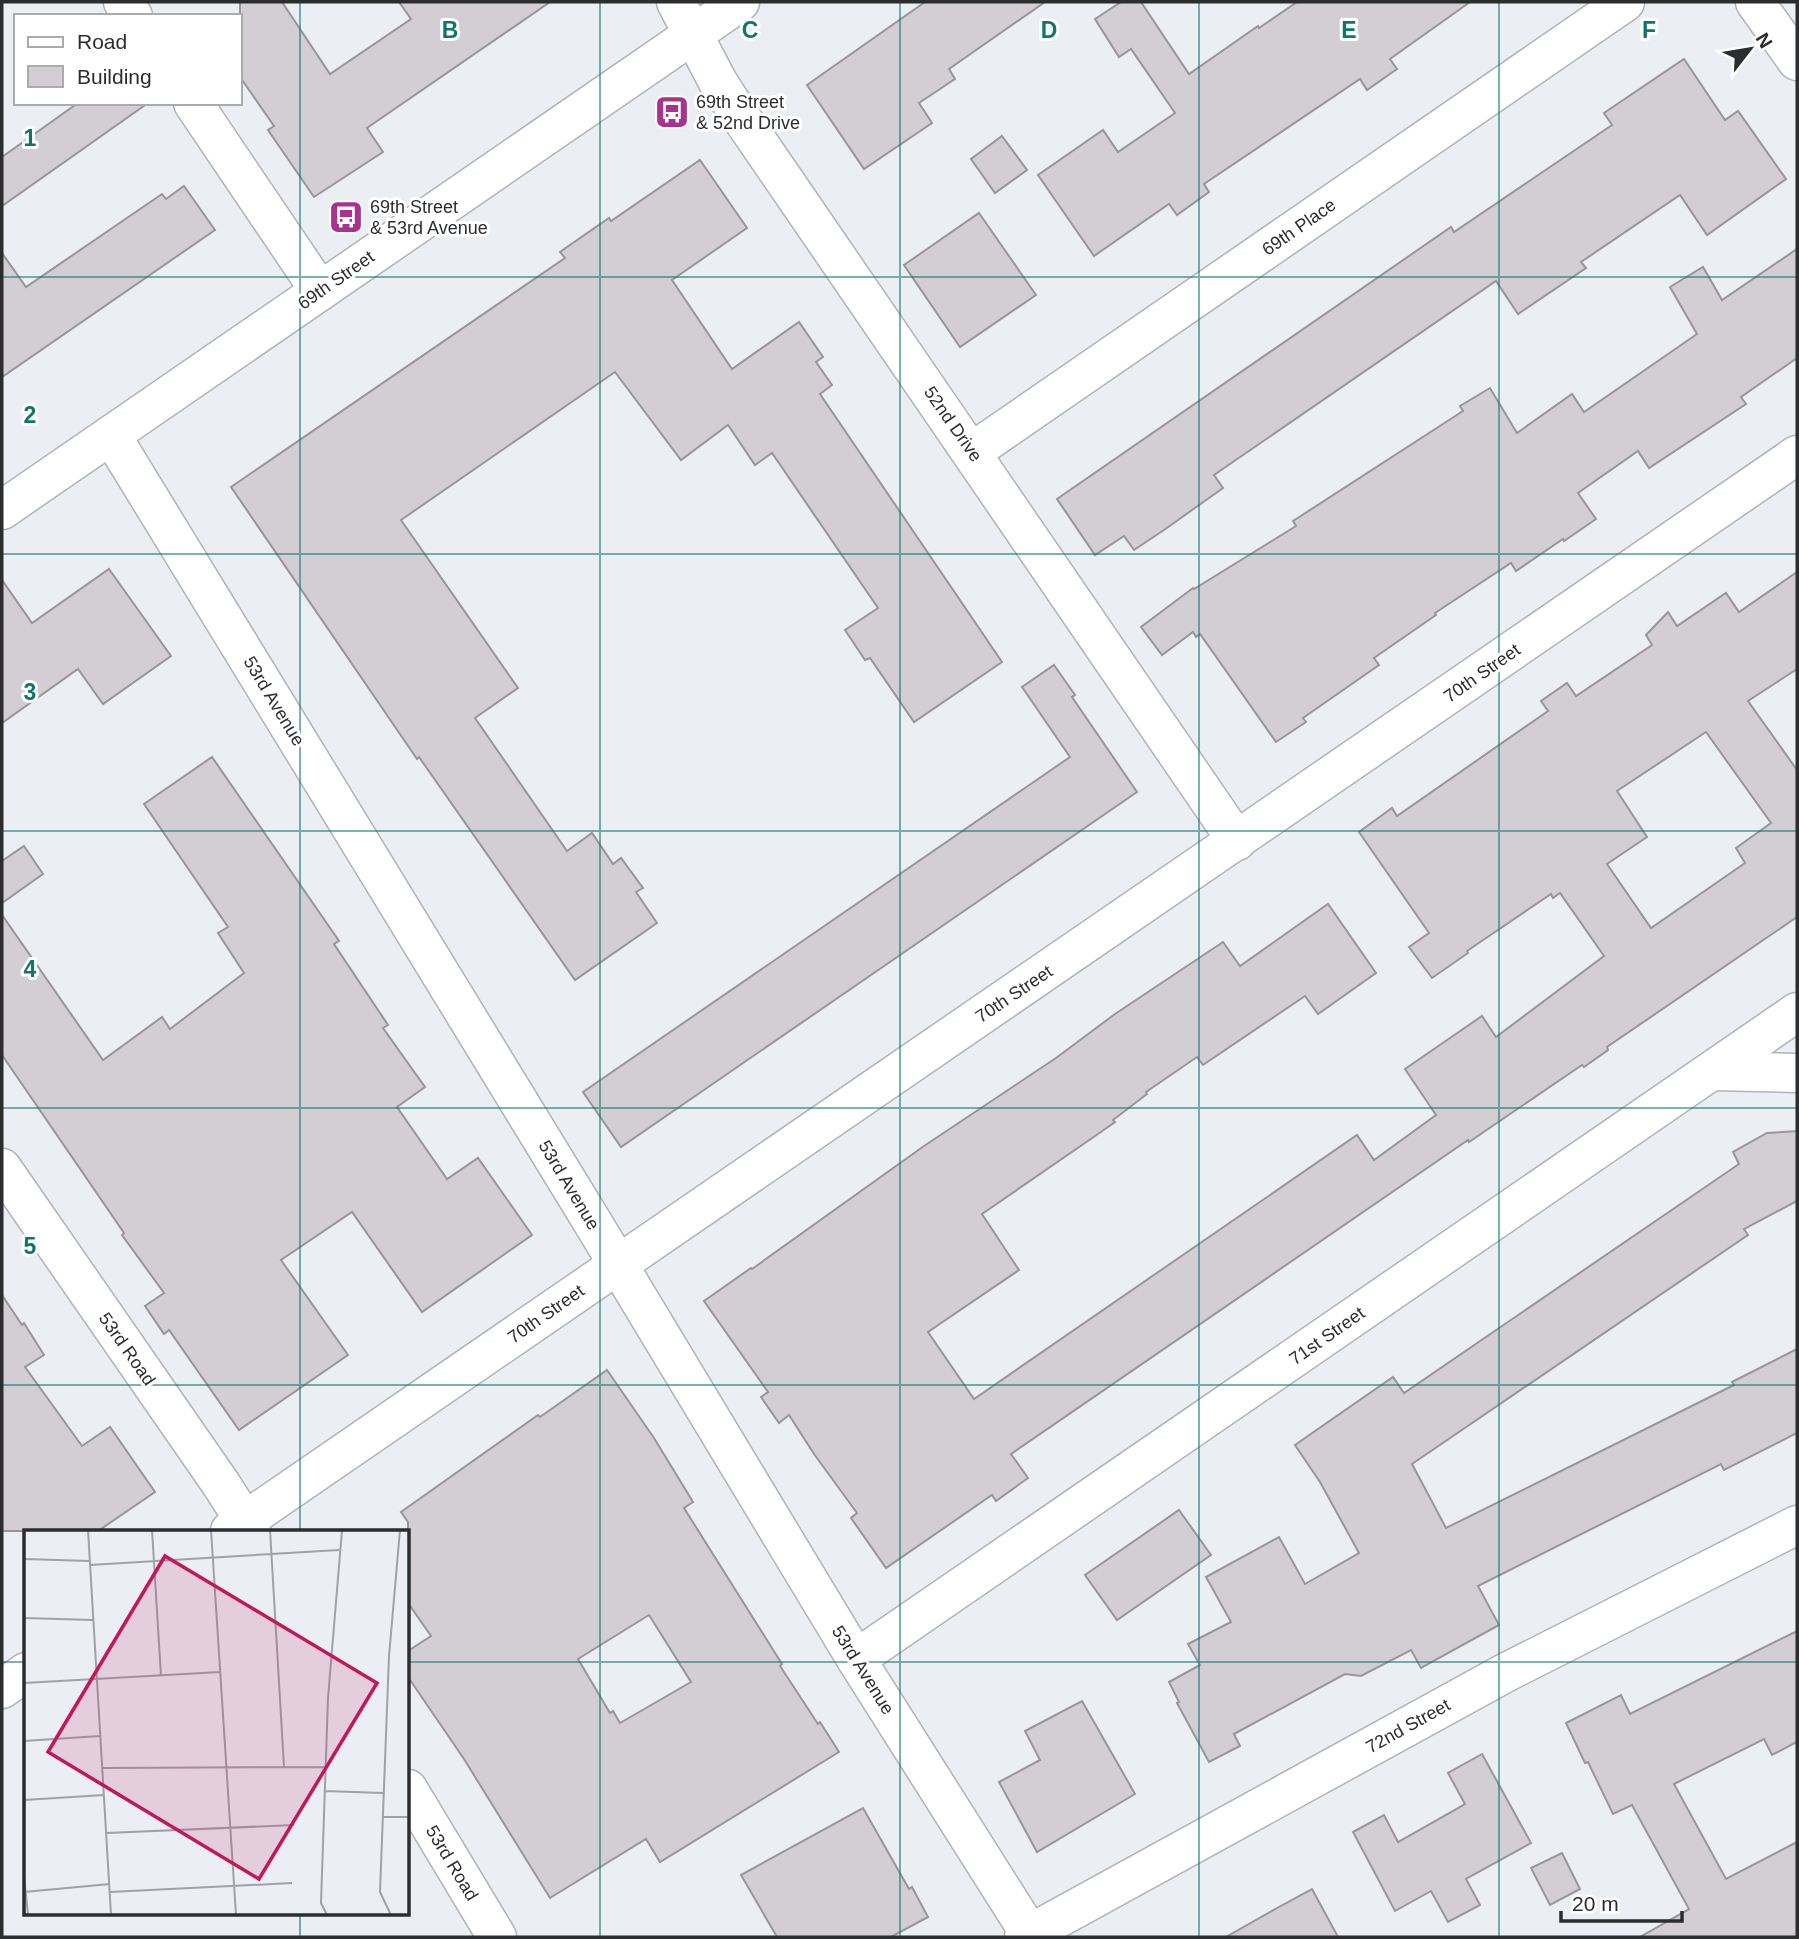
<svg xmlns="http://www.w3.org/2000/svg" width="1799" height="1939" viewBox="0 0 1799 1939" font-family="Arial,sans-serif">
	<rect width="100%" height="100%" fill="#ebeef3"/>
	<g fill="#d2ced3" stroke="#99959a" stroke-width="2" fill-rule="evenodd">
		<path d="M240,2H282L330,74L411,19L399,2H550L367,128L383,152L314,197L268,130L274,126L240,77Z"/>
		<path d="M925,2H1045L949,69L955,79L919,103L932,123L864,169L807,85Z"/>
		<path d="M1121,2H1141L1189,74L1258,26L1259,28L1297,2H1470L1390,59L1397,69L1367,90L1360,79L1204,184L1209,192L1177,215L1169,204L1094,256L1038,175L1103,130L1118,152L1175,113L1131,49L1119,57L1095,19Z"/>
		<path d="M1684,59L1725,120L1738,111L1786,179L1707,235L1680,195L1581,262L1586,268L1518,314L1496,281L1214,475L1223,488L1164,530L1134,550L1124,536L1095,555L1057,499L1451,227L1454,232L1612,125L1604,113Z"/>
		<path d="M78,103H148L2,206V157Z"/>
		<path d="M1002,136L1027,170L995,193L971,159Z"/>
		<path d="M700,160L747,228L672,280L732,369L799,322L823,357L816,362L832,385L820,394L1002,662L914,722L870,658L865,660L845,630L878,608L772,453L755,465L728,425L681,460L615,372L401,520L518,688L475,718L567,851L592,833L613,864L621,858L643,888L636,892L657,923L575,980L419,757L417,759L231,487L565,258L560,252L609,218L611,221Z"/>
		<path d="M184,186L215,230L2,377V253L26,287L162,194L166,199Z"/>
		<path d="M979,213L1036,295L960,347L904,265Z"/>
		<path d="M1797,249V358L1741,397L1746,404L1649,468L1638,451L1578,493L1596,519L1564,541L1563,539L1516,571L1511,563L1435,613L1436,615L1374,658L1379,665L1303,718L1306,722L1276,742L1200,634L1196,637L1193,632L1162,655L1141,627L1193,588L1194,589L1296,526L1293,521L1463,411L1460,406L1490,388L1517,433L1572,394L1584,412L1697,334L1670,287L1703,267L1722,300Z"/>
		<path d="M109,569L171,656L103,704L78,669L2,723V580L32,623Z"/>
		<path d="M1797,572V669L1748,701L1797,770V917L1607,1047L1608,1050L1584,1067L1582,1065L1469,1142L1468,1140L1011,1454L1028,1478L996,1501L992,1495L886,1568L851,1518L857,1513L814,1454L789,1415L779,1423L761,1397L768,1392L704,1301L751,1268L752,1269L924,1146L1056,1058L1115,1014L1223,942L1240,966L1328,904L1376,973L1318,1014L1305,996L1203,1065L1197,1057L1146,1092L1147,1094L1113,1120L1115,1122L1098,1134L982,1214L1019,1270L928,1332L974,1399L1357,1135L1374,1160L1436,1115L1405,1069L1482,1016L1496,1037L1604,956L1560,893L1553,898L1551,894L1467,951L1468,953L1432,978L1409,947L1429,933L1359,832L1392,808L1397,816L1548,711L1541,701L1567,683L1576,696L1652,645L1646,635L1668,612L1677,626L1726,593L1739,612ZM1706,732L1771,823L1736,848L1745,863L1651,928L1607,864L1647,837L1617,791Z"/>
		<path d="M1054,665L1075,695L1072,697L1137,792L621,1147L583,1092L1070,757L1022,687Z"/>
		<path d="M212,757L339,941L334,944L388,1025L383,1028L425,1087L397,1107L447,1179L478,1158L532,1235L422,1312L352,1212L281,1260L348,1355L239,1430L169,1330L164,1334L145,1306L164,1293L122,1235L124,1233L2,1055V915L103,1060L162,1017L170,1029L244,973L218,933L228,927L144,804Z"/>
		<path d="M24,846L43,874L2,903V861Z"/>
		<path d="M1797,1131V1201L1744,1229L1748,1235L1412,1464L1446,1528L1734,1385L1732,1382L1797,1349V1433L1724,1470L1721,1464L1478,1586L1499,1625L1421,1668L1411,1650L1361,1676L1345,1674L1234,1734L1240,1746L1209,1762L1177,1703L1179,1702L1169,1682L1200,1665L1188,1644L1231,1622L1206,1577L1279,1537L1305,1584L1359,1553L1320,1482L1295,1445L1393,1377L1404,1393L1739,1164L1733,1152L1767,1133Z"/>
		<path d="M2,1295L22,1325L24,1323L44,1355L25,1367L82,1446L110,1427L155,1492L98,1531H2Z"/>
		<path d="M607,1370L654,1438L693,1502L684,1508L782,1664L780,1666L818,1724L820,1722L839,1752L660,1862L646,1839L550,1898L464,1759L408,1677V1651L431,1636L408,1603V1522L401,1512L538,1415L540,1417ZM649,1615L691,1682L620,1723L613,1711L610,1713L578,1659Z"/>
		<path d="M1179,1510L1211,1555L1117,1620L1085,1575Z"/>
		<path d="M1797,1631V1742L1772,1755L1764,1739L1674,1784L1726,1879L1797,1842V1937H1640L1689,1909L1632,1805L1613,1814L1588,1762L1585,1763L1566,1723L1621,1695L1630,1714Z"/>
		<path d="M1082,1701L1135,1794L1037,1852L999,1782L1040,1760L1025,1731Z"/>
		<path d="M1482,1754L1531,1843L1466,1879L1480,1905L1448,1922L1431,1891L1395,1911L1353,1832L1384,1815L1398,1842L1465,1804L1448,1773Z"/>
		<path d="M863,1808L909,1889L912,1887L928,1917L891,1937H777L741,1875Z"/>
		<path d="M1562,1853L1580,1889L1550,1905L1531,1868Z"/>
		<path d="M1312,1889L1338,1937H1226L1277,1908Z"/>
	</g>
	<g fill="none" stroke-linecap="round" stroke-linejoin="round">
		<g stroke="#b0b3b8" stroke-width="41">
			<g id="minor">
				<path d="M123,2L133,16"/>
				<path d="M676,2L718,82L734,107L1237,841"/>
				<path d="M1755,2L1797,61"/>
				<path d="M193,103L320,291"/>
				<path d="M111,435L596,1228L856,1659L1030,1934"/>
				<path d="M972,452L1625,2"/>
				<path d="M2,510L740,2"/>
				<path d="M1712,1071L1797,1073"/>
				<path d="M2,1168L221,1484L251,1531"/>
				<path d="M230,1531L1797,455"/>
				<path d="M856,1659L1797,1012"/>
				<path d="M2,1689L26,1672"/>
				<path d="M408,1789L497,1937"/>
				<path d="M1024,1937L1505,1673L1797,1525"/>
			</g>
		</g>
		<use href="#minor" stroke="#fff" stroke-width="38"/>
	</g>
	<path fill="none" stroke="#0f766e" stroke-width="2" stroke-opacity="0.55" d="M300,2V1531M600,2V1937M900,2V1937M1199,2V1937M1499,2V1937M2,277H1797M2,554H1797M2,831H1797M2,1108H1797M2,1385H1797M2,1662H26M408,1662H1797M300,1913V1937"/>
	<defs>
		<g id="bus-square" transform="scale(1.75)"><rect x="-9" y="-9" width="18" height="18" rx="4" fill="#a6338e" stroke="#fff"/><path d="M-5-6H5V4H4V6H2V4H-2V6H-4V4H-5ZM-3.5-4V0h7V-4ZM-3.5 1.2v1.5H-2V1.2ZM2 1.2v1.5H3.5V1.2Z" fill="#fff"/></g>
	</defs>
	<g fill-rule="evenodd">
		<use href="#bus-square" x="672" y="112"/>
		<use href="#bus-square" x="346" y="217"/>
	</g>
	<g text-anchor="middle" dominant-baseline="central" stroke-width="6" stroke-linejoin="round" paint-order="stroke">
		<g font-size="18" fill="#2c2d2f" stroke="#fff" text-anchor="start">
			<text x="696" y="102">69th Street<tspan x="696" dy="21">&amp; 52nd Drive</tspan></text>
			<text x="370" y="207">69th Street<tspan x="370" dy="21">&amp; 53rd Avenue</tspan></text>
		</g>
		<g font-size="18" fill="#2c2d2f" stroke="#fff">
			<text transform="translate(1299 227) rotate(-35)">69th Place</text>
			<text transform="translate(336 280) rotate(-35)">69th Street</text>
			<text transform="translate(953 424) rotate(55)">52nd Drive</text>
			<text transform="translate(1482 673) rotate(-35)">70th Street</text>
			<text transform="translate(274 701) rotate(59)">53rd Avenue</text>
			<text transform="translate(1014 994) rotate(-34)">70th Street</text>
			<text transform="translate(569 1185) rotate(59)">53rd Avenue</text>
			<text transform="translate(546 1314) rotate(-35)">70th Street</text>
			<text transform="translate(1327 1336) rotate(-35)">71st Street</text>
			<text transform="translate(127 1349) rotate(55)">53rd Road</text>
			<text transform="translate(863 1670) rotate(58)">53rd Avenue</text>
			<text transform="translate(1408 1726) rotate(-29)">72nd Street</text>
			<text transform="translate(452 1863) rotate(59)">53rd Road</text>
		</g>
	</g>
	<g transform="translate(24 1530)">
		<rect width="385" height="385" fill="#ebeef3"/>
		<path fill="none" stroke="#9fa1a5" stroke-width="2" d="M64,0L87,385M128,0L137,146M187,0L212,385M246,0L260,237M0,29L66,31M66,35L315,20M0,88L69,90M0,153L196,142M0,211L76,206M78,238L302,237M301,261L359,263M0,270L80,265M359,287H385M83,303L270,295M0,346L4,385M0,362L86,354M86,362L268,353M303,385L297,373L304,168L318,0M367,385L356,362L365,126L376,0"/>
		<path fill="#c2185b" fill-opacity="0.15" stroke="#c2185b" stroke-width="3.5" d="M141,26L353,153L235,349L24,222Z"/>
		<rect width="385" height="385" fill="none" stroke="#2c2d2f" stroke-width="3.5"/>
	</g>
	<g font-size="23" text-anchor="middle" font-weight="bold" fill="#0f766e" stroke="#fff" stroke-width="6" stroke-linejoin="round" paint-order="stroke">
		<text x="450" y="38">B</text>
		<text x="750" y="38">C</text>
		<text x="1049" y="38">D</text>
		<text x="1349" y="38">E</text>
		<text x="1649" y="38">F</text>
		<text x="30" y="146">1</text>
		<text x="30" y="423">2</text>
		<text x="30" y="700">3</text>
		<text x="30" y="977">4</text>
		<text x="30" y="1254">5</text>
	</g>
	<rect width="1799" height="1939" fill="none" stroke="#2c2d2f" stroke-width="7"/>
	<rect x="14" y="14" width="228" height="91" fill="#ffffff" stroke="#ababac" stroke-width="2"/>
	<rect x="28" y="37" width="35" height="10" fill="#ffffff" stroke="#ababac" stroke-width="2"/>
	<text x="77" y="49" font-size="21" fill="#2c2d2f">Road</text>
	<rect x="28" y="66" width="35" height="21" fill="#d2ced3" stroke="#ababac" stroke-width="2"/>
	<text x="77" y="84" font-size="21" fill="#2c2d2f">Building</text>
	<g transform="translate(1750 49) rotate(59)" stroke="#ffffff" stroke-width="5" paint-order="stroke">
	<path d="M0-5L12 26L0 18L-12 26Z" fill="#2c2d2f"/>
	<text y="-10" font-size="19" font-weight="bold" text-anchor="middle" fill="#2c2d2f">N</text>
	</g>
	<path d="M1561 1911v10h121v-10" fill="none" stroke="#2c2d2f" stroke-width="3.5"/>
	<text x="1572" y="1911" font-size="21" fill="#2c2d2f" stroke="#ffffff" stroke-width="5" paint-order="stroke">20 m</text>
</svg>
